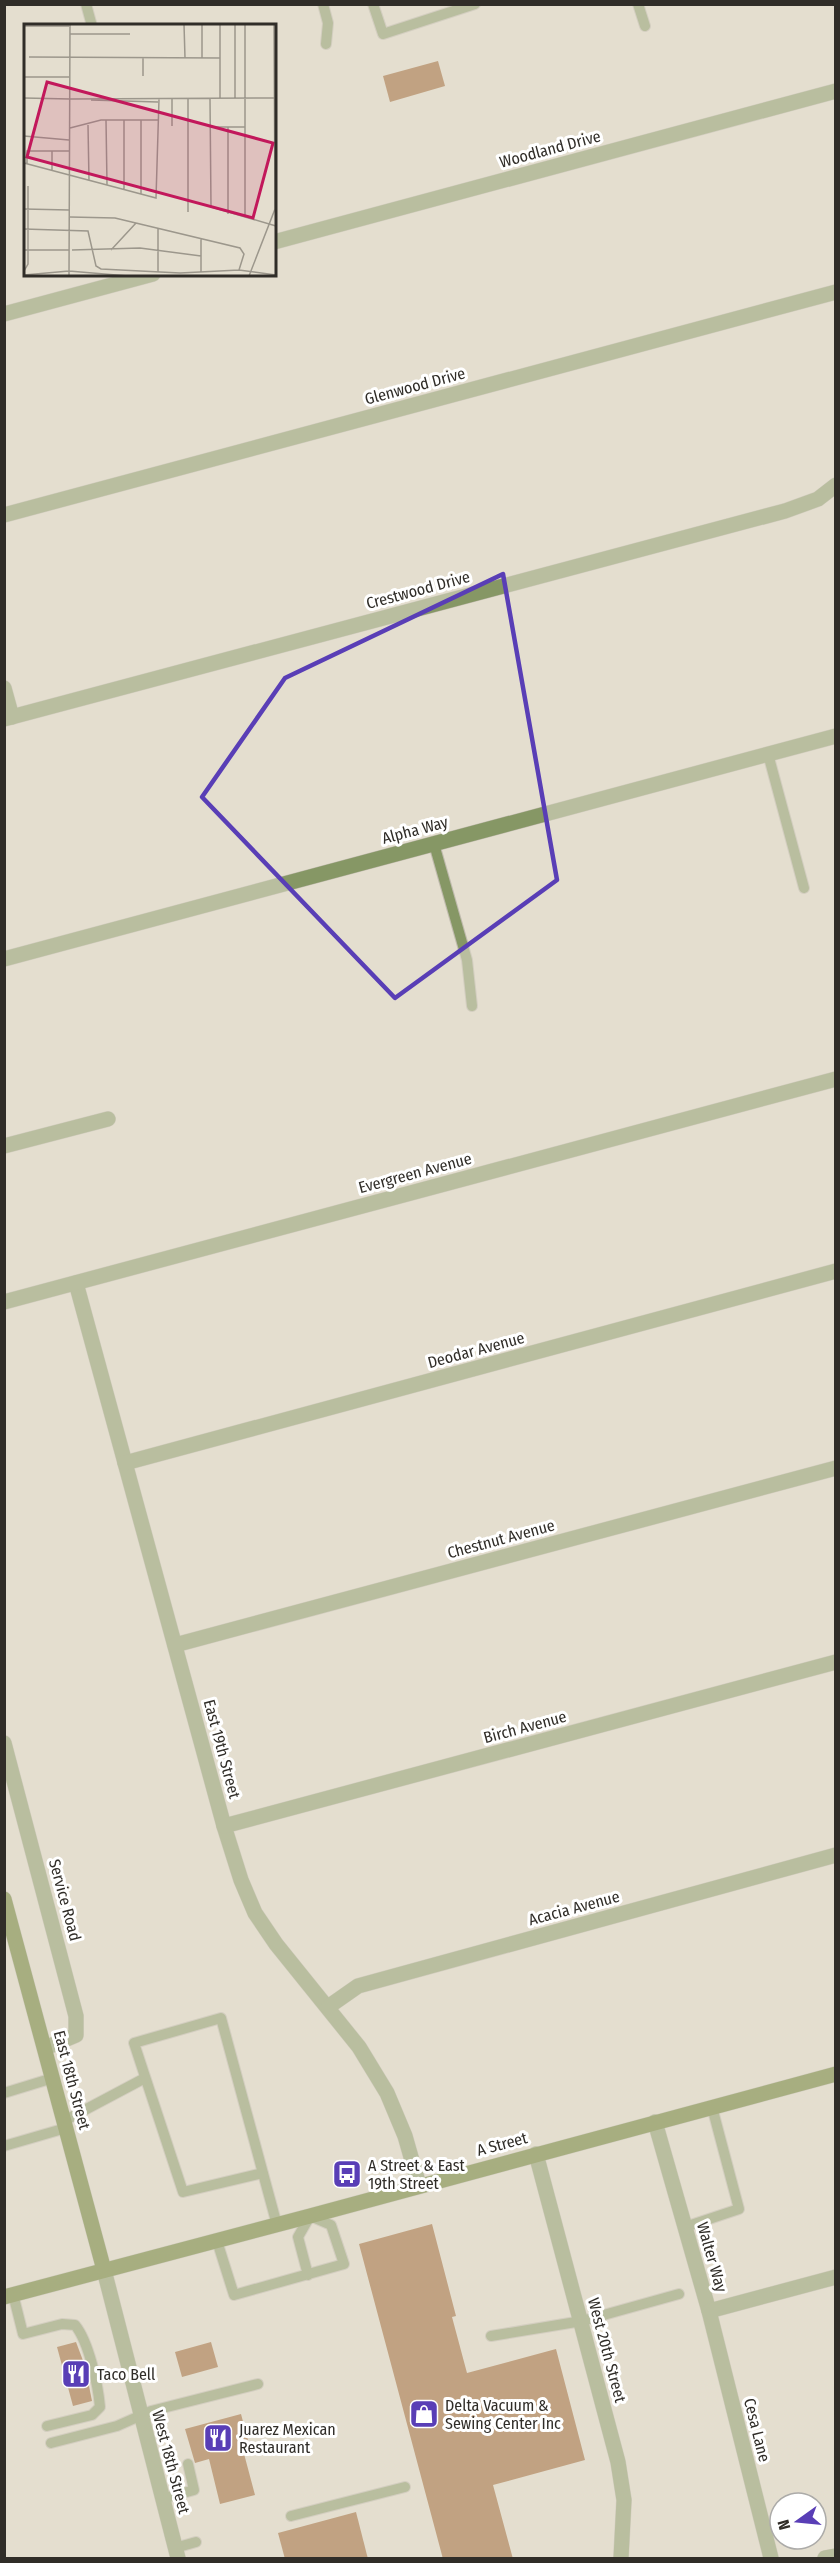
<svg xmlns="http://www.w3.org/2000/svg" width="840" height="2563" viewBox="0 0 840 2563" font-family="'Fira Sans Condensed',sans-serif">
	<rect width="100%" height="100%" fill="#e4decf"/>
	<g fill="#975a25">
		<path d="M438,61L445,86L390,102L383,76Z"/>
		<path d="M432,2224L456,2316L452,2317L467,2373L556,2349L585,2460L493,2485L513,2559H443L359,2244Z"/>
		<path d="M76,2342L85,2366L92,2401L73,2406L57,2347Z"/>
		<path d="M211,2342L218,2367L182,2377L175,2352Z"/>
		<path d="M241,2414L250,2448L243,2450L255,2495L220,2504L209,2459L195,2463L185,2429Z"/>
		<path d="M356,2512L368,2559H285L278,2533Z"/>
	</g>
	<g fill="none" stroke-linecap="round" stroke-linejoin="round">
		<g stroke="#c0bbae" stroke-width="12">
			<g id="service">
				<path d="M86,4L92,26"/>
				<path d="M323,4L328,23L326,44"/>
				<path d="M373,4L383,34L475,4"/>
				<path d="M638,4L645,26"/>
				<path d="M768,754L804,888"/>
				<path d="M434,844L467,960L472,1006"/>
				<path d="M4,2093L53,2078"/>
				<path d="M64,2121L145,2078"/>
				<path d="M4,2146L66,2128"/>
				<path d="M263,2173L183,2192L134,2043L221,2018L277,2225"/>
				<path d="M685,2227L739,2209L712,2107"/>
				<path d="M217,2241L234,2295L344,2264L331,2225L310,2216L298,2237L308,2275"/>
				<path d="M13,2294L23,2334L62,2324L75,2325C89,2342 98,2385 100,2407L92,2415L47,2426"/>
				<path d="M491,2336L582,2321L679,2294"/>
				<path d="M51,2443L117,2426L151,2411L258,2384"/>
				<path d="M162,2499L194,2490L188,2464"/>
				<path d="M291,2516L405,2487"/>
				<path d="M175,2548L196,2542"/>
			</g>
		</g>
		<g stroke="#c0bbae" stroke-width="16">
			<g id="minor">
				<path d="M274,242L836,91"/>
				<path d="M4,314L153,274"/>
				<path d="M4,515L836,292"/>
				<path d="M4,688L12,717"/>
				<path d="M4,719L785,511L818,499L836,485"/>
				<path d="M4,959L836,736"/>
				<path d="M4,1146L108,1119"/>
				<path d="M76,1283L224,1826L241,1880L255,1913L276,1944L359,2047L387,2093L405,2136L419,2185"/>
				<path d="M4,1302L836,1079"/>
				<path d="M125,1463L836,1271"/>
				<path d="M175,1645L836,1468"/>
				<path d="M4,1743L76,2016V2035L45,2048"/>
				<path d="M224,1826L836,1662"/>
				<path d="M328,2007L358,1986L836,1855"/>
				<path d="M655,2122L709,2311L771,2558"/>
				<path d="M536,2154L618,2462L624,2500L621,2558"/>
				<path d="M709,2311L836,2277"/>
				<path d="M825,2558L836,2556"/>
			</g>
		</g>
		<g stroke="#c0bbae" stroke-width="16">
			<path id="tertiary" d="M104,2270L178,2558"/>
		</g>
		<g stroke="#c0bbae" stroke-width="16">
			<g id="secondary">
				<path d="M4,1899L104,2270"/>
				<path d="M4,2297L310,2216L836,2074"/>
			</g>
		</g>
		<use href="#service" stroke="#869765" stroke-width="10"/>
		<use href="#minor" stroke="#869765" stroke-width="15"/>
		<use href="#tertiary" stroke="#869765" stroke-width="15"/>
		<use href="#secondary" stroke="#5d7421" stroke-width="15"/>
	</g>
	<path d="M0 0H840V2563H0ZM503,574L557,880L395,998L202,797L285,678Z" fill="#e4decf" fill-opacity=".55" fill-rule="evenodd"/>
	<path fill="none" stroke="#593eb6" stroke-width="4.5" stroke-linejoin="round" d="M503,574L557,880L395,998L202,797L285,678Z"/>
	<defs>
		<g id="bus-square" transform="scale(1.5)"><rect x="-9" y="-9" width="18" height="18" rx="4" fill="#593eb6" stroke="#fff"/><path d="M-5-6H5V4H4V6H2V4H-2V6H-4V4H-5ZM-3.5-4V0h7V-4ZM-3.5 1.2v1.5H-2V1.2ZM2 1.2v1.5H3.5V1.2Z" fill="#fff"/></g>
		<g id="restaurant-square" transform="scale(1.5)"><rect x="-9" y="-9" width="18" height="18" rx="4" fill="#593eb6" stroke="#fff"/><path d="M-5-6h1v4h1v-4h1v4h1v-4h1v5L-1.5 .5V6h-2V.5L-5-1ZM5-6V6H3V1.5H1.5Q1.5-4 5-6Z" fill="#fff"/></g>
		<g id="shop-square" transform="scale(1.5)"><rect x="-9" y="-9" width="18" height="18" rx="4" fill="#593eb6" stroke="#fff"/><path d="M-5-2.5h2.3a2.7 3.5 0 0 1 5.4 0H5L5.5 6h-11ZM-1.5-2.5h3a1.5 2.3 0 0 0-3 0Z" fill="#fff"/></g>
	</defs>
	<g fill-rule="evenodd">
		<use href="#bus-square" x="347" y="2174"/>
		<use href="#restaurant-square" x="76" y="2374"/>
		<use href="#shop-square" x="424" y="2414"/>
		<use href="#restaurant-square" x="218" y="2438"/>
	</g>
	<g text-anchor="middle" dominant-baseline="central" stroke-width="6" stroke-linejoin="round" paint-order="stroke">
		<g font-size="16" fill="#302d28" stroke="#fff">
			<text transform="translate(550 149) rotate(-15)">Woodland Drive</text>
			<text transform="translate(415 386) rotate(-15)">Glenwood Drive</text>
			<text transform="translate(418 590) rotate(-15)">Crestwood Drive</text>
			<text transform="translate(415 830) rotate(-15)">Alpha Way</text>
			<text transform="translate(415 1173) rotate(-15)">Evergreen Avenue</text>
			<text transform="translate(476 1350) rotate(-15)">Deodar Avenue</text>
			<text transform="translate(501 1539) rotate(-15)">Chestnut Avenue</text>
			<text transform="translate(525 1727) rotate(-15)">Birch Avenue</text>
			<text transform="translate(222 1749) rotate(75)">East 19th Street</text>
			<text transform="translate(65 1900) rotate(75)">Service Road</text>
			<text transform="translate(574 1908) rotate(-15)">Acacia Avenue</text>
			<text transform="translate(72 2080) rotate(75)">East 18th Street</text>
			<text transform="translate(502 2144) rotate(-15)">A Street</text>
			<text transform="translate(712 2257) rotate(74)">Walter Way</text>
			<text transform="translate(607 2350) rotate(75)">West 20th Street</text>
			<text transform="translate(757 2430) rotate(76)">Cesa Lane</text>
			<text transform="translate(171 2462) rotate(75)">West 18th Street</text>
		</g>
		<g font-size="16" fill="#302d28" stroke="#fff" text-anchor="start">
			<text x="368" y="2165">A Street &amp; East<tspan x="368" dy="18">19th Street</tspan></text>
			<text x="97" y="2374">Taco Bell</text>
			<text x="445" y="2405">Delta Vacuum &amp;<tspan x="445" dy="18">Sewing Center Inc</tspan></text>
			<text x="239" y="2429">Juarez Mexican<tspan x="239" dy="18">Restaurant</tspan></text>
		</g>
	</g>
	<g transform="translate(24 24)">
		<rect width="252" height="252" fill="#e4decf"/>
		<path fill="none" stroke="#9c978c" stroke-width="1.5" d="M160,0L161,34M196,0V74M221,0V193M0,2H45M46,10H106M5,33L196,34M119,33V52M178,34V0M0,53H45M0,74L46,75M46,75L252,74M164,75V188M186,75L187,183L252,202M211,75V0M67,76L134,78M82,96L83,161M100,96V166M117,96V170M64,101L65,157M148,102V75M186,103H221M204,103V190M46,104L77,96H134M0,112L45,116M0,139L132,174L135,75M3,140V127H45M28,146V127M0,185L45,186M46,193L91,194L216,224L220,230L215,246M134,204V248M0,205L64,207L72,242L77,245L156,249L215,246L252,251M0,226H45M48,226L116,224L177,232M87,226L112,199M0,247L4,240V162M177,249V215M0,251L45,247L104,252M45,252L46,0M225,252L251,185L250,0"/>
		<path fill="#c2185b" fill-opacity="0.15" stroke="#c2185b" stroke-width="3" d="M23,58L249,119L229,194L3,133Z"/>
		<rect width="252" height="252" fill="none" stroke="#302d28" stroke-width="3"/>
	</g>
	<rect width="840" height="2563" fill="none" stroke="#302d28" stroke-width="12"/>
	<g transform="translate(798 2521) rotate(255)"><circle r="28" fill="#ffffff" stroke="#acaba9" stroke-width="1.5"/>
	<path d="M0-4.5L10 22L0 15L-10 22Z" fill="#593eb6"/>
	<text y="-9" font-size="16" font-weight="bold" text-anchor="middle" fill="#302d28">N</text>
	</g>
</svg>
